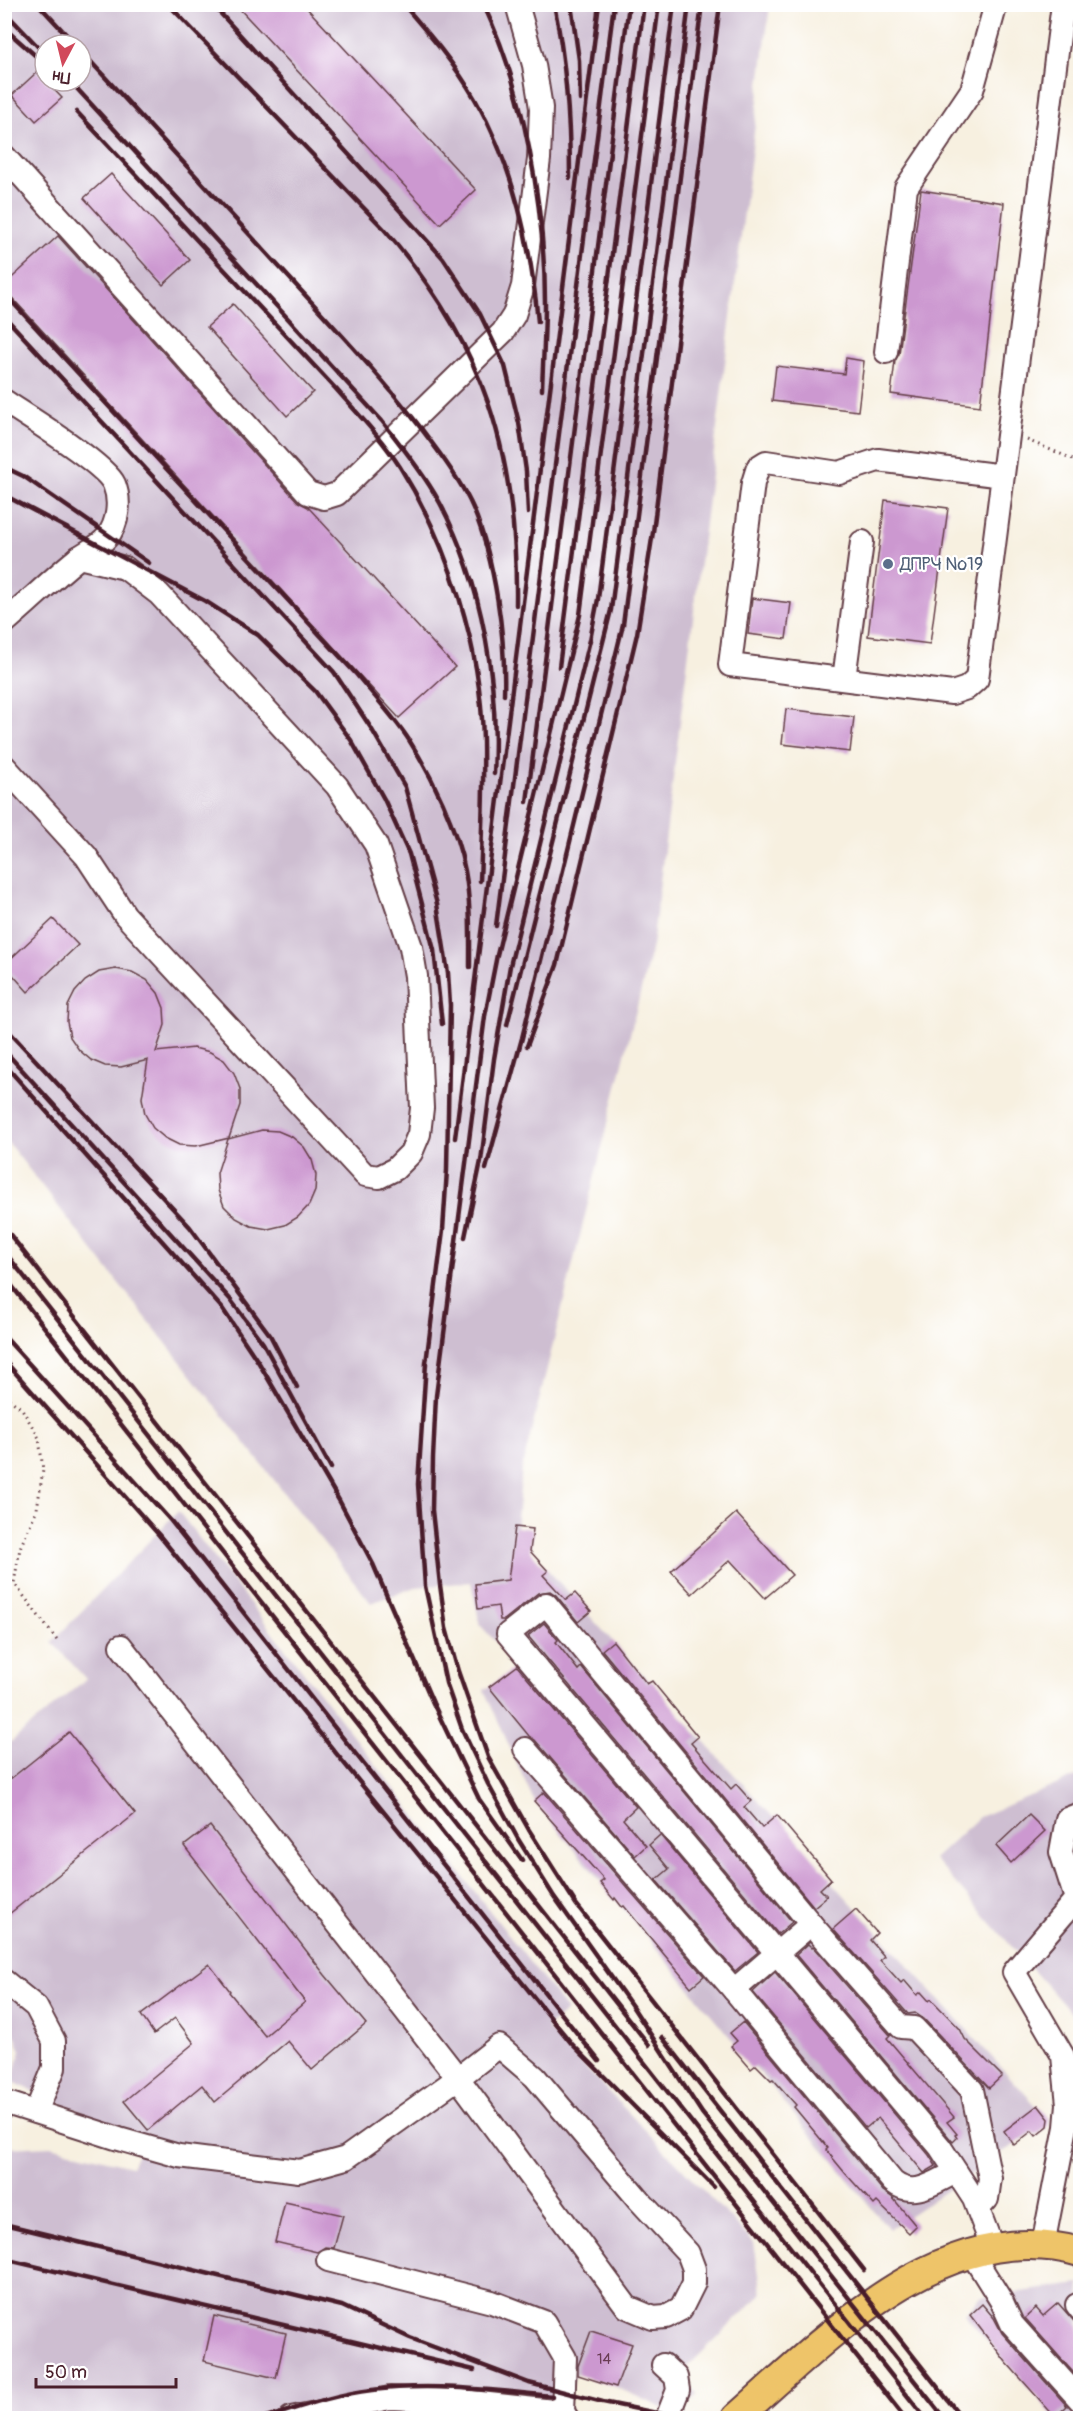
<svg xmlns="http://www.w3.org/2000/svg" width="1085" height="2423" viewBox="0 0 1085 2423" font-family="Pangolin,sans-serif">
	<rect width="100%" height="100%" fill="#fff"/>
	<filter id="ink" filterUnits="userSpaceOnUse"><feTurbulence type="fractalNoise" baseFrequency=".0167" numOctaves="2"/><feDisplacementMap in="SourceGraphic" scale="12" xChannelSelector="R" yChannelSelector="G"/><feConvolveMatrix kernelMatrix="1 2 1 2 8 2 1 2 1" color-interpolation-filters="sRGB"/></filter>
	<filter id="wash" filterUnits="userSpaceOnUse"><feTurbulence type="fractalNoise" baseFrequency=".008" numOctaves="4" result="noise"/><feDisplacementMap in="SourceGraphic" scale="24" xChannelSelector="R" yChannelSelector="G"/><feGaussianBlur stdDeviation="1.35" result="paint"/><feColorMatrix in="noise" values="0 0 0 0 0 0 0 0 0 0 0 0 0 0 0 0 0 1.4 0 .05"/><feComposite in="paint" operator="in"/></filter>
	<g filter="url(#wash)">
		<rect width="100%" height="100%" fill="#f7f0e0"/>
		<g fill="#cebed1" fill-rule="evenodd">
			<path d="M5,5H770L652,946L522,1469L512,1569L545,1567L1050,2121L889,2229L534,1801L484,1690L519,1667L480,1625L471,1582L416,1587L371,1603L5,1139ZM45,45H81V81H45Z"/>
			<path d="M178,1511L567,2010L547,2028L754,2243L762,2294L681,2373L698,2395L675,2414L616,2387L576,2374L554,2418H5V2148L51,2146L131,2166L143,2141L11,2081L21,2051L8,2019L5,2016L4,1736L11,1742L86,1679L52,1642Z"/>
			<path d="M1080,1775V2023L934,1859L979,1817Z"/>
			<path d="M1080,2284V2418H1055L964,2314L981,2297Z"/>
		</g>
		<g id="blocks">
			<g fill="#cc98d0">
				<path d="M235,4H303L476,190L440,224Z"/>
				<path d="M37,72L62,98L36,121L12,95Z"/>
				<path d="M111,174L190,260L163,285L84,198Z"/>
				<path d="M921,190L1004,203L980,406L891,394L895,361L899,354Z"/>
				<path d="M58,236L298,502L308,507L455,667L399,718L4,289V285Z"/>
				<path d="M233,304L313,392L287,416L207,327Z"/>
				<path d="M846,358L864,361L858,411L772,401L776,366L844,374Z"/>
				<path d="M885,500L948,508L930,644L868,636Z"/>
				<path d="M752,598L791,603L786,639L748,634Z"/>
				<path d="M786,709L854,717L850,752L782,744Z"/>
				<path d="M53,919L78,945L28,992L4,965Z"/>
				<path d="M116,969L132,972L147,980L158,993L164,1008L165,1025L156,1052L194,1048L210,1052L224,1060L234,1073L240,1089V1105L229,1138L196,1146L179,1145L165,1138L153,1128L145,1114L142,1098L148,1060L121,1067L105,1066L91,1060L79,1050L70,1037L67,1022L68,1006L75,992L85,981L99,972Z"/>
				<path d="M262,1130L278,1131L292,1137L304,1147L312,1160L316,1175L315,1191L309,1205L298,1217L285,1225L268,1229L251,1226L236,1218L224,1206L218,1190L217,1173L228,1139Z"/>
				<path d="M736,1513L792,1575L765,1598L730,1560L692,1594L671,1571Z"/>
				<path d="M515,1527L533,1529L530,1551L548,1571L543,1575L566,1600L575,1593L591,1611L578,1622L556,1595L550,1591L538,1593L504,1620H500L498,1606L478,1609L475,1584L508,1580Z"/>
				<path d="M544,1623L558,1640L556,1642L578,1670L581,1667L792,1922L778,1934L528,1636Z"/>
				<path d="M613,1641L647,1684L652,1681L698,1737L691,1743L731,1789L736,1784L751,1801L744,1807L762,1828L777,1815L831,1879L820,1889L827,1896L814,1907L602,1650Z"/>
				<path d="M517,1666L636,1807L623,1819L646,1846L635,1856L535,1740L529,1736L489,1687Z"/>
				<path d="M69,1732L135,1814L4,1918V1784Z"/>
				<path d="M544,1792L704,1976L691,1987L624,1906L622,1907L615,1898L614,1900L600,1883L604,1880L534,1801Z"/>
				<path d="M1029,1815L1045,1831L1011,1863L996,1846Z"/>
				<path d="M210,1826L325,1975L366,2024L312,2070L288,2041L215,2102L202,2085L148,2130L124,2101L194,2043L175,2018L154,2034L141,2015L209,1964L230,1991L229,1992L265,2036L305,2002L184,1846Z"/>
				<path d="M660,1835L758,1952L735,1971L656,1880L669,1869L649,1845Z"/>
				<path d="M856,1909L877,1933L870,1940L884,1956L880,1960L901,1983L904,1980L917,1995L921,1992L929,2001L931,1999L960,2029L965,2039L1002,2076L989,2088L924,2019L915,2013L908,2014L833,1929Z"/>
				<path d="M808,1944L812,1948L813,1947L890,2035L887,2038L954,2117L947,2122L957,2134L955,2135L957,2138L953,2142L796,1955Z"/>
				<path d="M775,1972L929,2155L936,2166L924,2173L878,2118L866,2128L753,1992Z"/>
				<path d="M743,2022L883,2191L893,2198L916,2226L909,2233L877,2202L874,2205L845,2173L826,2150L828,2148L794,2107L796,2105L773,2079L771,2080L756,2065L751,2069L731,2046L737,2041L730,2033Z"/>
				<path d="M1038,2105L1049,2119L1048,2126L1036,2136L1032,2131L1014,2145L1004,2131Z"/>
				<path d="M285,2202L343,2215L334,2248L325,2247L317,2252L275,2242Z"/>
				<path d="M1058,2303L1080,2328V2380L1025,2318L1036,2308L1043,2316Z"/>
				<path d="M982,2304L994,2318L1002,2333L1067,2406L1055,2417L1006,2362L970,2315Z"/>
				<path d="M214,2316L286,2333L276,2378L204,2361Z"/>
				<path d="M591,2331L632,2344L616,2387L578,2375V2366Z"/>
			</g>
		</g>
	</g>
	<g filter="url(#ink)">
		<use href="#blocks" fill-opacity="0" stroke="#643e46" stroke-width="1.5"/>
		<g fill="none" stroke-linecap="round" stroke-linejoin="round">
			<g stroke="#643e46" stroke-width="26">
				<g id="minor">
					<path d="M4,156L308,493L324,498L337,494L503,332L514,315L523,286L539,159L541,108L534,65L517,4"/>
					<path d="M886,352L906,188L972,90L996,4"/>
					<path d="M4,401C27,416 105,464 114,484C121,501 118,524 107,537C99,547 87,551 77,559C52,579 29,602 4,623"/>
					<path d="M1003,476L878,460L839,473L766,462L758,467L753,483L730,665L952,693L967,688L977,679L1063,4"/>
					<path d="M844,679L862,542"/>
					<path d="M4,766L86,856L125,915L365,1175L379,1177L395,1169L411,1153L419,1134L422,1108L416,976L411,947L376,845L337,786L159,594L125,568L79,557"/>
					<path d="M525,1749L734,1990L893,2182C914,2199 935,2182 956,2172"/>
					<path d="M4,1981L36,2007L54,2041V2068L36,2112"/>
					<path d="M734,1990L811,1924"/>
					<path d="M4,2102L119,2139L179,2156L299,2171L346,2158L458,2078L499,2046L535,2077L639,2200L688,2253L694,2269V2283L681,2309L666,2317L653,2318L627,2307L458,2078L121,1646"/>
					<path d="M978,2209L987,2199L990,2178L972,2090L914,2028L901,2027L811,1924L546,1604L508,1634L940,2147L974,2199L993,2249"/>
					<path d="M1043,2245L1066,2127L1068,2104L1063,2056L1014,1972L1076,1899L1061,1852L1067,1819L1080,1814"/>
					<path d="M972,2254L1002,2302L1012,2324L1080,2400"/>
					<path d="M328,2260L492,2302L544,2322L565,2358L563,2412"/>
					<path d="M1077,2305L1080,2309"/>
					<path d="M663,2365L676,2377L678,2390L667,2418"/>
					<path d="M291,2418L390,2398L462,2401L563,2412L567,2418"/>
				</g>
			</g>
			<g stroke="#643e46" stroke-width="32">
				<path id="major" d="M736,2418C828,2337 944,2214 1080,2252"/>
			</g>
			<g stroke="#643e46" stroke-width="3" stroke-dasharray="1.5 4.5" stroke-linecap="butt">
				<path d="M1027,440L1080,462"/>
				<path d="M4,1395L22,1409L39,1438L43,1470L37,1509L20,1548L14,1583L59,1643"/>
			</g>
			<use href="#minor" stroke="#fff" stroke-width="22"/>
			<use href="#major" stroke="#eec469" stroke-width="28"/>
			<g stroke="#4a1f2b" stroke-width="4.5">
				<path d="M38,4L76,45"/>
				<path d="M168,4L383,228C484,343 518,453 516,605"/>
				<path d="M212,4L443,258L480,314L505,366L519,423L526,471L528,513"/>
				<path d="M403,4C429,34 455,64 475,99C513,165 531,245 538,322"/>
				<path d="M483,4C524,87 545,210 545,303C545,332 543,361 542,390"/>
				<path d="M554,4C566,62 570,119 570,178"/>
				<path d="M571,4L579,60L580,100"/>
				<path d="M659,4L580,615L497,955L485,1016L436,1396L433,1458L432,1510L440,1585L446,1628L458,1671L488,1757L529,1830L576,1904L864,2270"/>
				<path d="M4,11L45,54"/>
				<path d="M4,28L45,64"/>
				<path d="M81,51C160,137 238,223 317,308C357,352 397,395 432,443C447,463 463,485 473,508C495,560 506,638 504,695"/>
				<path d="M70,81L382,421C402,447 424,474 440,503C483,585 499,682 494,774"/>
				<path d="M77,112L336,389C358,414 382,439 400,467C449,545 481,647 483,740C484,787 482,834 480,881"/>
				<path d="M4,293L357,675C374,696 394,717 409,740C432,776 457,828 465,871C471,903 470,935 470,967"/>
				<path d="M4,316L334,672L371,728L405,787L437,904L448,973L450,1005L447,1170L443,1230L426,1363L418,1484L425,1586L446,1683L462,1729L488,1784L518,1839L553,1895L632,2006L702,2113L944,2418"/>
				<path d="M4,467L23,476L149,563"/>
				<path d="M4,495L205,601L258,635L315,691L351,740L384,799L409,854L434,950L442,1024"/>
				<path d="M559,667L644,4"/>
				<path d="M527,802L629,4"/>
				<path d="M496,926L614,4"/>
				<path d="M507,1025L611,610L689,4"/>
				<path d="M4,1026L190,1227L270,1335L297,1387"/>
				<path d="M527,1046L557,965L637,634L653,532L720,4"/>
				<path d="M4,1050L230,1299L263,1343L331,1468"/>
				<path d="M4,1064L222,1308L259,1363L340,1502L373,1564L433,1703L479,1799L522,1860"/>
				<path d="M455,1138L599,4"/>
				<path d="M486,1169L522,1038L623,625L702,4"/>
				<path d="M4,1227L649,2045"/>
				<path d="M465,1237L481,1161L494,1059L510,966L590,640L598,599L674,4"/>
				<path d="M4,1251L925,2418"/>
				<path d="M4,1276L905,2418"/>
				<path d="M4,1336L171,1521L599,2061"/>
				<path d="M4,1360L159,1535L572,2044L714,2187"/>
				<path d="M662,2037L962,2418"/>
				<path d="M4,2224L342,2306L410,2338L529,2383L603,2402L681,2418"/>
				<path d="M4,2259L474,2370"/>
				<path d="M266,2418C300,2407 336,2394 372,2390C433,2383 492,2390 552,2396"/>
			</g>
		</g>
	</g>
	<circle fill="#5c6f8a" stroke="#fff" stroke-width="2" cx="888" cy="564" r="6"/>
	<g text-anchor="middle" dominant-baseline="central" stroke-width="4.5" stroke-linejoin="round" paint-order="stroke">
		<g font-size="15" fill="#6a3d54">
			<text x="604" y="2359">14</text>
		</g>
		<g font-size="18" fill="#4e5e75" stroke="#fff" text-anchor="start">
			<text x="900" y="564">ДПРЧ №19</text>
		</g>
	</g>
	<rect width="1085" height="2423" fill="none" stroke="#fff" stroke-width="24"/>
	<g transform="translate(63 63) rotate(187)"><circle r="28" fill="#ffffff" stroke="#b7a5aa" stroke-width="1.5"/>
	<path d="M0-4.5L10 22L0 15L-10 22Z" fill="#d1495b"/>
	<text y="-9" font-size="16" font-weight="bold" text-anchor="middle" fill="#4a1f2b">Пн</text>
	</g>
	<path d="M36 2378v9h140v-9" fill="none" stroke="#4a1f2b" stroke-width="3"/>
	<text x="45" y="2378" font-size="18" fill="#4a1f2b" stroke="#ffffff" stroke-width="4.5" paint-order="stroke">50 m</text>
</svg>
